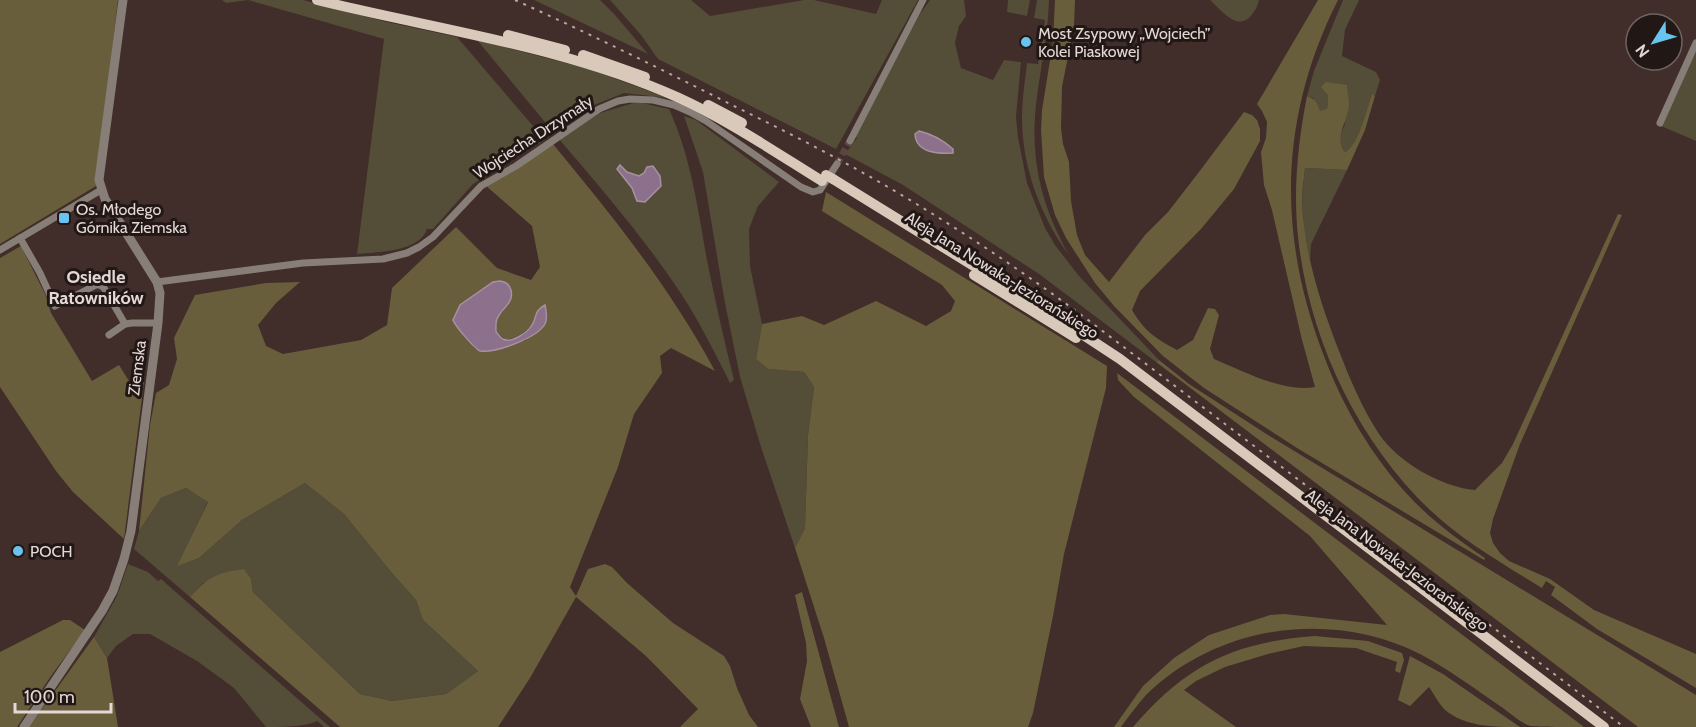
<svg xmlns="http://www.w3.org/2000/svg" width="1696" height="727" viewBox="0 0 1696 727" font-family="Cabin,sans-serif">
	<rect width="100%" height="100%" fill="#412d29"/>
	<g fill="#544d37">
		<path d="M222,0H303L387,22L457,37L545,140L473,184L433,229H427C420,252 377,252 357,254L384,39L248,0L226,3Z"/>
		<path d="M534,0H600L615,15L648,54Z"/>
		<path d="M610,0H691L710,16L804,0H814L876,14L882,0H918L836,149L658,59L641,35Z"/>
		<path d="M930,0H964L966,16L959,26L955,43L961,68L993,80L1004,60L1021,62L1016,117L1018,137L1027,183L1045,228L1055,245L1079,276L1159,360L1156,362L1039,274L903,185L845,154L857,138L855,136L920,14Z"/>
		<path d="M1008,0H1030L1027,16L1007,12Z"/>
		<path d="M1037,0H1049C1048,36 1040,70 1036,105C1030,161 1042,207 1069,255C1040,216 1022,166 1022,118C1022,99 1025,81 1027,63L1038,64L1045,20L1034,18Z"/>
		<path d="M1210,0H1259C1258,5 1256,9 1253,13C1239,34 1222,11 1210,0Z"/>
		<path d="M1343,0H1359L1345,30L1342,56L1376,72L1380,80L1375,96L1372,95C1367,108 1358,146 1345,152C1336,143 1341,134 1345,124L1328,95L1329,106L1326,109L1320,112L1313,98L1307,96L1314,71Z"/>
		<path d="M477,40L589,69L668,98L624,93L594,105L571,118L554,133Z"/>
		<path d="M1696,51V141L1661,126Z"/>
		<path d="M637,102L669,109C691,157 698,209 707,260C715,300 724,340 734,380L730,383C717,357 704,331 689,306C651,246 605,193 559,139L600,113Z"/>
		<path d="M684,116L696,120L779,182L758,206L749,229L750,266L762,324L756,359L768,369L804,372L814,387L808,435L805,528L795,548L761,447L740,377L724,298L703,172Z"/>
		<path d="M1305,168L1347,170L1311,244L1310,261L1304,229L1302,198Z"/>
		<path d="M305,483L344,514L391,572L416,600L423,620L478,671L446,694L392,701L360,694L253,592L251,579L203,583L190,597L134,549L139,531L161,498L186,488L208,501L178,565L199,558L242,520Z"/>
		<path d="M128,564L148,572L158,581L161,579L330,727H324L317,721C307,727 279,727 266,727L234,688L197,661L150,634H133L116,646L107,658L94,637L117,596Z"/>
	</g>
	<g fill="#685e3c" fill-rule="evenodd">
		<path d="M0,0H118L96,186L0,244Z"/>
		<path d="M1055,0H1075L1074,26L1062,87L1061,128L1063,144L1069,162L1071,201L1077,235L1085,255L1109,282L1145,235L1168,212L1199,172L1244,112L1252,115L1257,120L1260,129V141L1234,189L1201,229L1140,291L1132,310C1145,332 1155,338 1177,350L1193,340L1208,308L1215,309L1219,315L1210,349L1214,359C1243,371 1284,393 1315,387L1302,340L1272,210L1264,185L1261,152L1266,138L1267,122L1262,111L1257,104L1318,0H1338C1279,117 1277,235 1324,356C1343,407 1371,455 1408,495C1431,520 1457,539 1485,558L1484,560L1297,448L1204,388L1163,356L1114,306L1095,283L1066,238L1055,215L1044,177L1041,130L1042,110L1053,42Z"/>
		<path d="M1326,82L1347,85C1347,91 1349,98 1349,105C1348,120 1333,140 1345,152C1358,146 1367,108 1372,94L1375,96L1365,130L1347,170L1305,168C1304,179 1302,190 1302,200C1304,253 1320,302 1339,351C1350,379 1362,408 1379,434C1398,462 1441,487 1475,490L1502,463L1513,444L1618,214L1622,215L1520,444L1493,519L1490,533L1493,543L1500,553L1509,561L1550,579L1594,610L1696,654V688L1597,629L1551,595L1555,587L1546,581L1542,588C1503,564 1463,541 1430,510C1356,439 1309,338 1298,237C1293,190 1298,142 1307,96C1316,99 1317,103 1320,111L1326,109L1328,106V95L1321,87Z"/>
		<path d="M553,144C614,218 669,286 715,371L671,348L660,356L662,373L634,414L618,467L570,587L576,596L588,569L605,564L612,567L627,583L673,623L724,656L730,666L737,688L749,715L758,727H680L698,709L646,656L576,597L530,678L498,727H340L190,597C209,576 217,573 244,569L251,579L253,592L360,694L392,701L446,694L478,671L423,620L416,600L391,572L344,514L305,483L242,520L199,558L177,566L208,502L186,488L161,498L139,531L150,425L156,393L169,385L177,359L174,338L195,295L266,283L300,282L276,303L258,325L266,346L283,354L361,340L387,325L392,288L456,227L497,268L531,280L540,267L532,226L485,185L502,178ZM493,282L504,310L496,319V332L506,340C517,338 526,332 533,324L526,340C515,343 488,354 478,350C472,348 472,343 469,339C462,332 457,329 453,320L460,305Z"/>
		<path d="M826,192L1107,366L1106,388L1064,554L1053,616L1033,713L1028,727H849L824,638L795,548L805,528L808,435L814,387L804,372L768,369L756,359L762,324L802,316L824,325L876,301L926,326L951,311L955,301L942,285L822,211Z"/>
		<path d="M21,246L46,296L51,313L92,381L119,365L129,381L144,382L124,539L73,492L56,471L0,387V258Z"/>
		<path d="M1159,360L1189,384L1268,435L1696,695V727H1638L1156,362Z"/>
		<path d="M1117,373L1584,727C1574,727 1537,727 1530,726C1519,722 1509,712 1500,706C1474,688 1448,669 1420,654C1331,609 1218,625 1146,695C1137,705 1129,716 1121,727H1114L1143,686L1174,658L1209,635L1270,615L1284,614L1387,625L1310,536L1134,397L1118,380Z"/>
		<path d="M802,592L839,727H811L800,699L807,661L806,643L795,595Z"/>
		<path d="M63,620H70L85,630L51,676L17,727H0V652Z"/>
		<path d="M1315,636L1368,641L1402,653L1404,660L1400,673L1395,671L1397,662L1356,648L1304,646L1268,654L1225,667L1196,681L1184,690L1236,727H1133C1186,665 1234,642 1315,636Z"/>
		<path d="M94,637L107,658L118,727H29Z"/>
		<path d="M1410,656L1443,674L1520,727C1493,727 1466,727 1445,710C1439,704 1434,694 1429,687L1410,706L1398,700Z"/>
	</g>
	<g fill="#8d718c" stroke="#a790a2" stroke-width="1.5">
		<path d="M919,131C932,134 943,140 953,149V153C938,154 916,153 915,134Z"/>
		<path d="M620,165L627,172L639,176L644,173L647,167L653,166L660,176L661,186L645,202L637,201L632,188L617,169Z"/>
		<path d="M500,281C506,282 509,284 511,290C514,303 503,307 498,317C495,321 496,327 496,332C498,334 500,337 503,339C511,344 528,332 532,325C538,315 533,312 545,305C546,311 548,318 545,324C537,338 496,353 480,351C476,350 455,326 453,320L460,305L493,282Z"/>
	</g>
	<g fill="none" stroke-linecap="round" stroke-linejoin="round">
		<path stroke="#594643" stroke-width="7" stroke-dasharray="7 3.5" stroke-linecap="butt" d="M837,164L850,141"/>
		<g stroke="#867e77" stroke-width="7">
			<path d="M1660,123L1696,43"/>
			<path d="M850,141L923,0"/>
			<path d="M20,238L40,273L55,306L96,285H100L104,288L125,324L132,323H158"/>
			<path d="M0,250L101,190"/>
			<path d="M157,282L303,263L383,259L407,253L419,247L433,237L481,186L516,166L599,109L618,101L630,99L653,100L674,105L690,112L706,121L801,187L813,192L820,190L837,164"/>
			<path d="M109,335L125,324"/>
		</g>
		<path stroke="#867e77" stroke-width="9" d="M24,727L102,611L113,591L124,559L131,531L158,323L160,293L157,282L105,199L99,180L123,0"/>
		<g stroke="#d9c9bb" stroke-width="10">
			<path d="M317,0C438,30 563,46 677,97C728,120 775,152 822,181"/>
			<path d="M508,35L565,50"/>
			<path d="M583,55L645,77"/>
			<path d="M708,105L742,123"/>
			<path d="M833,179L1053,315L1120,359L1604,727"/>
			<path d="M974,275L1076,338"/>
		</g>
		<path stroke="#b6a7a3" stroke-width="2" stroke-dasharray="3 6" stroke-linecap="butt" d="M515,0C590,34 663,70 736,107C785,131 834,156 881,183C957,227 1030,276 1100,329L1624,727"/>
		<path stroke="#d9c9bb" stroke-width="10" d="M826,175L833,179"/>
	</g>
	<g fill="#69c3f1" stroke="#211816" stroke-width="2">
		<circle cx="1026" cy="42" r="6"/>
		<rect x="58" y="212" width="12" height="12" rx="3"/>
		<circle cx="18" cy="551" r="6"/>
	</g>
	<g text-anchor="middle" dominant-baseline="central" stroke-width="6" stroke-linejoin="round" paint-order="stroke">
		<g font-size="16" fill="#e4d7d4" stroke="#211816" text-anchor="start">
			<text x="1038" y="33">Most Zsypowy „Wojciech”<tspan x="1038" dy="18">Kolei Piaskowej</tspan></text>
			<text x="76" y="209">Os. Młodego<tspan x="76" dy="18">Górnika Ziemska</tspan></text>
			<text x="30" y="551">POCH</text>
		</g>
		<g font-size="16" fill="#e4d7d4" stroke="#211816">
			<text transform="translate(533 137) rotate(-33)">Wojciecha Drzymały</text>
			<text transform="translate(1002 275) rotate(32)">Aleja Jana Nowaka-Jeziorańskiego</text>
			<text transform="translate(137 368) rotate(-83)">Ziemska</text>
			<text transform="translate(1397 560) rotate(37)">Aleja Jana Nowaka-Jeziorańskiego</text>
		</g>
		<g font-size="18" font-weight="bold" fill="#e4d7d4" stroke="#211816">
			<text x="96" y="277">Osiedle<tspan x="96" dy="21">Ratowników</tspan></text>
		</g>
	</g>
	<g transform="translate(1654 42) rotate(233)"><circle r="28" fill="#211816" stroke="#6f6462" stroke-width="1.5"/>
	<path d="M0-4.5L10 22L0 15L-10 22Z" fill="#69c3f1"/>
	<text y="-9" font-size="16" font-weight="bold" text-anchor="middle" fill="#e4d7d4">N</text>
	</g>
	<path d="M15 703v9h96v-9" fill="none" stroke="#e4d7d4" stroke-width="3"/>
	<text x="24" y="703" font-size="18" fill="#e4d7d4" stroke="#211816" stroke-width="4.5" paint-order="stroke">100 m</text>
</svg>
